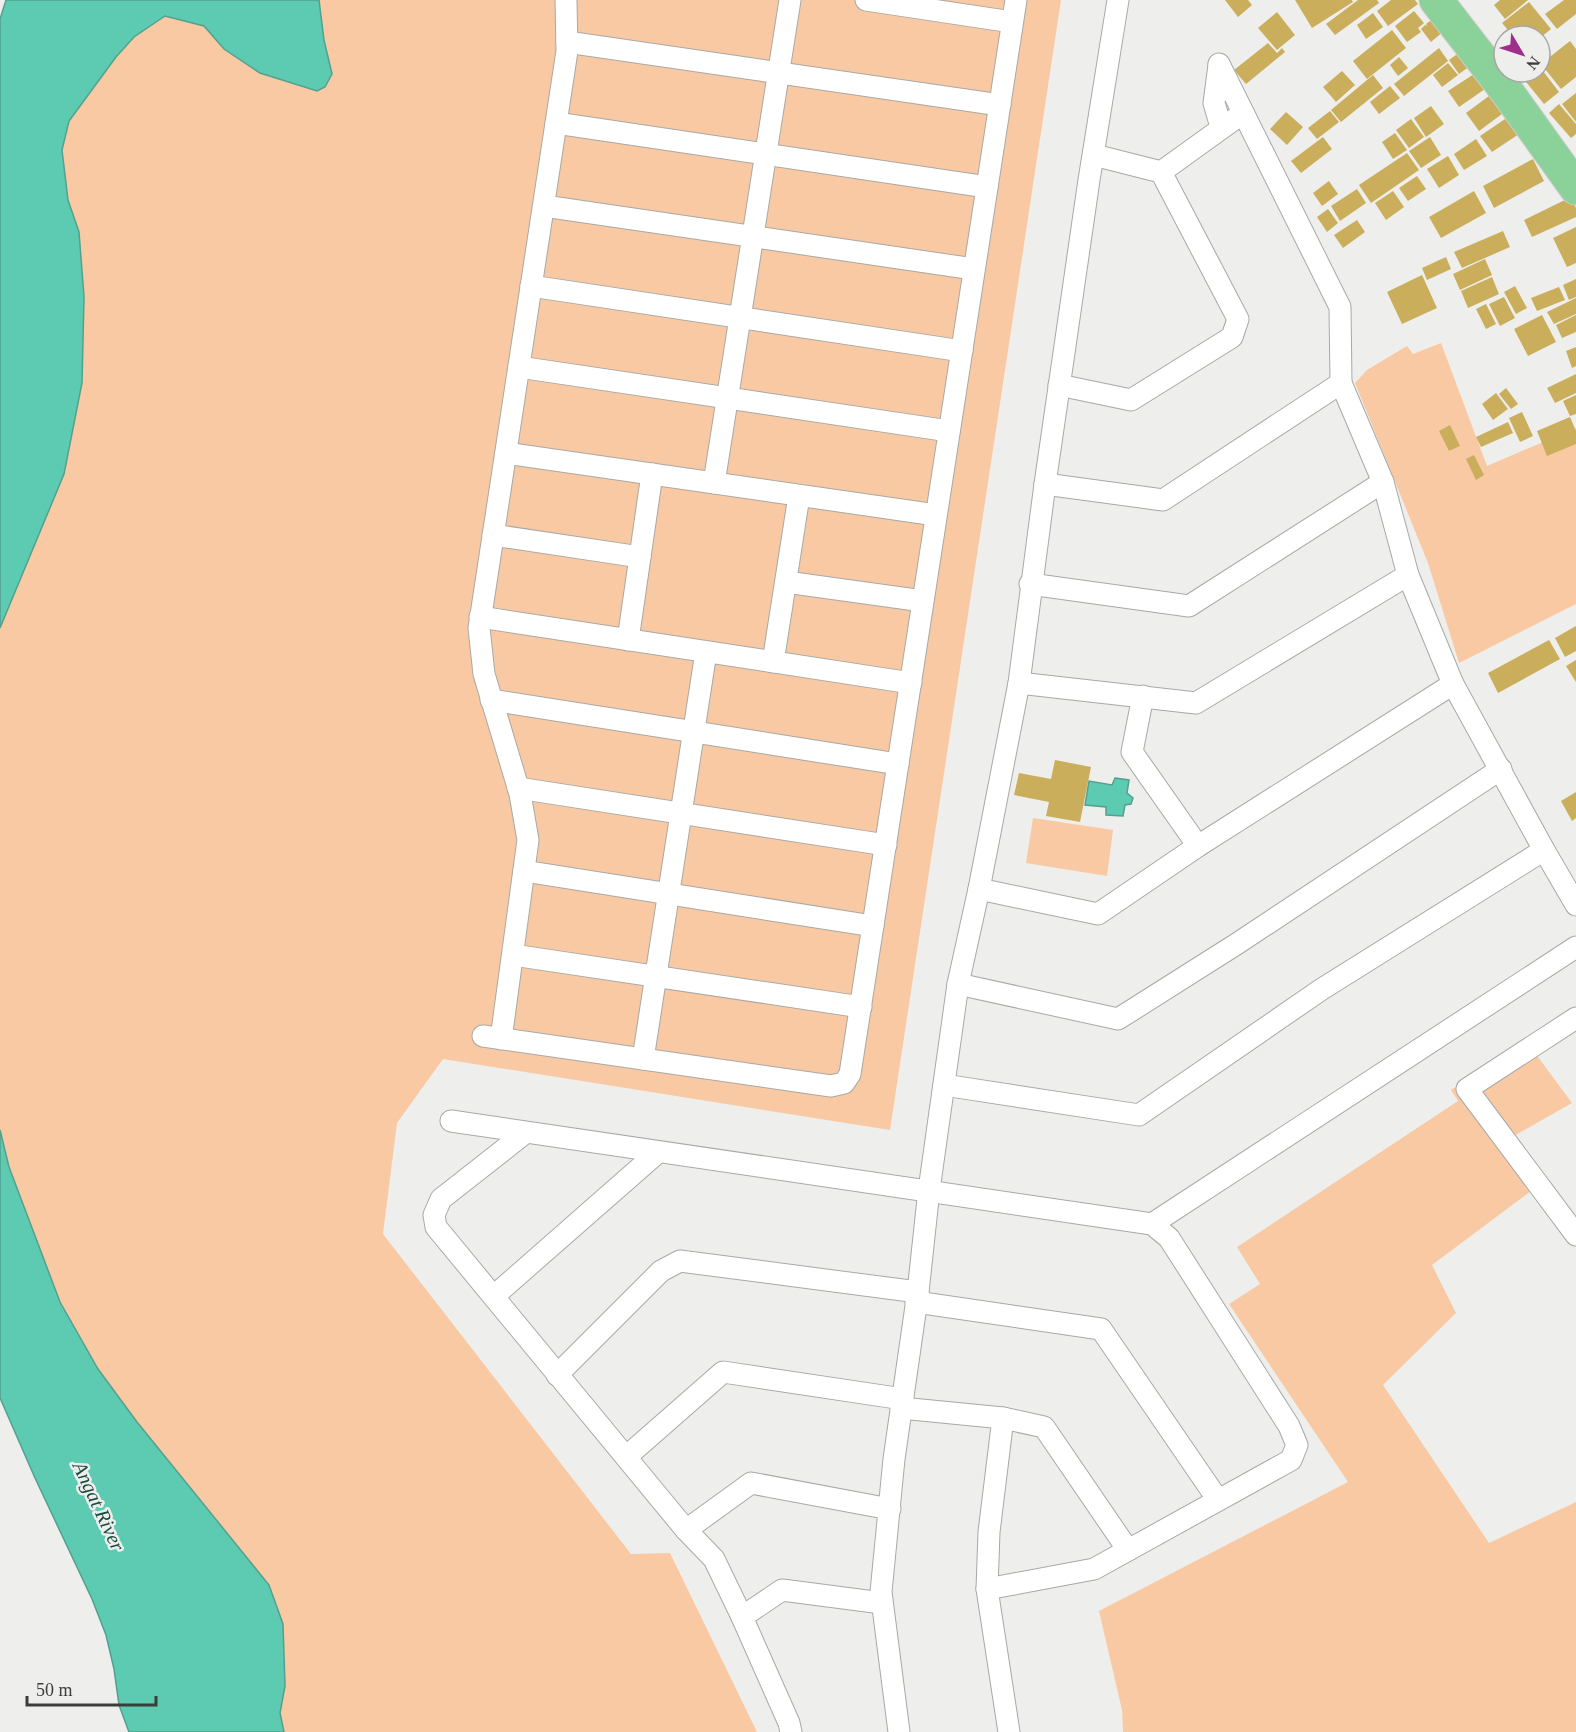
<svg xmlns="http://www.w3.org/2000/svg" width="1576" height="1732" viewBox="0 0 1576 1732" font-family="Georgia,serif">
	<rect width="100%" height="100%" fill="#eeefec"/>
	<g fill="#f8c9a2">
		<path d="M319,0H1061L890,1130L443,1059L397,1123L383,1234L631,1554L670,1553L757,1732H284L280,1713L285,1686L269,1585L137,1422L98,1369L60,1302L9,1167L0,1130V628L64,474L82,383L84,297L79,232L68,200L62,150L69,121L116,57L134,37L165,16L204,26L224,49L260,73L317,91L332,74L324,40Z"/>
		<path d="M1441,343L1487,466L1576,428V604L1459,663L1428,563L1355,383L1367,370L1407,346L1413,354Z"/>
		<path d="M1033,818L1113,830L1107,876L1026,863Z"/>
		<path d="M1527,1042L1572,1103L1505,1141L1535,1188L1432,1265L1456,1313L1383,1385L1489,1543L1576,1502V1732H1123L1122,1710L1099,1611L1348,1482L1229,1304L1260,1284L1237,1247L1458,1101L1451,1090Z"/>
	</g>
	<g fill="#5dcbb2" stroke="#53a08e" stroke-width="1.5">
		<path d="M6,0H319L324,40L332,74L325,87L317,91L260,73L224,49L204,26L165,16L134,37L116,57L69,121L62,150L68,200L79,232L84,297L82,383L64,474L0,628V19Z"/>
		<path d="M1115,778L1129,780L1127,793L1133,798L1131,804L1125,805L1123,816L1106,815V807L1085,805L1089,781L1112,785Z"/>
		<path d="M0,1130L9,1167L60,1302L98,1369L137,1422L269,1585L283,1624L285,1686L280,1713L284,1732H129L119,1705L114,1669L106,1635L92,1599L35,1478L0,1398Z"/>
	</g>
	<g fill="#cbae5c">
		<path d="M1225,0H1248L1252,5L1238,17Z"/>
		<path d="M1295,0H1352L1353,2L1312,28Z"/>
		<path d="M1358,0H1377L1379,3L1335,35L1326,24Z"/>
		<path d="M1391,0H1415L1418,4L1388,26L1377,11Z"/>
		<path d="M1500,0H1528L1505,19L1494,5Z"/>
		<path d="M1564,0H1576V14L1557,29L1545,14Z"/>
		<path d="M1529,2L1551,29L1540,38V36H1513L1502,23Z"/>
		<path d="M1414,11L1424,23L1418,28L1421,32L1407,42L1395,26Z"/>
		<path d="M1277,12L1295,35L1277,50L1258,28Z"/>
		<path d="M1373,13L1383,27L1366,39L1357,25Z"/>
		<path d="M1434,18L1444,31L1431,42L1421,29L1425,25L1427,26L1426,24Z"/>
		<path d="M1392,30L1406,48L1367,79L1353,61Z"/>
		<path d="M1570,41L1576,49V77L1561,89L1541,64Z"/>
		<path d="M1268,43L1277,53L1282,48L1285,52L1246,84L1234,70Z"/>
		<path d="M1439,48L1448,61L1404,96L1394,84Z"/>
		<path d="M1460,52L1470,66L1459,74L1449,60Z"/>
		<path d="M1399,57L1408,68L1398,76L1390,65Z"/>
		<path d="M1448,63L1458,75L1442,87L1433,75Z"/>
		<path d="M1540,67L1559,92L1544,104L1522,77L1528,72H1540Z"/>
		<path d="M1342,71L1355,85L1336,102L1323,87Z"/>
		<path d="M1474,74L1485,89L1459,107L1448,91Z"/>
		<path d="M1373,75L1383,88L1341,122L1331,110Z"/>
		<path d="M1390,86L1400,98L1379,114L1370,102Z"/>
		<path d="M1497,90L1510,108L1479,131L1466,113Z"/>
		<path d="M1576,93V122L1562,104Z"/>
		<path d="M1559,104L1576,124V134L1571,138L1549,113Z"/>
		<path d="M1431,106L1444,124L1426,137L1414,118Z"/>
		<path d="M1330,111L1339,122L1317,139L1308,128Z"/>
		<path d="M1286,112L1303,127L1287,145L1270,129Z"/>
		<path d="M1508,117L1519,134L1492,152L1480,136Z"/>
		<path d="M1411,119L1424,137L1409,148L1396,130Z"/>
		<path d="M1395,133L1407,150L1393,159L1382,142Z"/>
		<path d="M1323,137L1332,149L1301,173L1291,161Z"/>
		<path d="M1430,137L1441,155L1421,168L1409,151Z"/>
		<path d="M1476,139L1487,156L1464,170L1454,154Z"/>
		<path d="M1407,153L1419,170L1371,203L1359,185Z"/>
		<path d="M1448,156L1459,175L1439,188L1427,169Z"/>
		<path d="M1533,159L1544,181L1494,208L1483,186Z"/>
		<path d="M1417,176L1426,189L1408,201L1399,188Z"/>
		<path d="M1329,181L1338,194L1322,206L1313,193Z"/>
		<path d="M1357,189L1366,203L1340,221L1331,206Z"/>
		<path d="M1393,191L1404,207L1386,220L1375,203Z"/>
		<path d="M1474,191L1486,213L1441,238L1429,217Z"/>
		<path d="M1571,197L1576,208V217L1532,237L1524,220Z"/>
		<path d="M1328,209L1338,223L1327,232L1317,217Z"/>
		<path d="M1357,220L1365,232L1343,248L1334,235Z"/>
		<path d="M1576,227V263L1567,267L1553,238Z"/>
		<path d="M1503,231L1510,247L1462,268L1454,252Z"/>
		<path d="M1446,257L1451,269L1427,280L1422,268Z"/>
		<path d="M1485,259L1492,275L1460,290L1453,274Z"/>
		<path d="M1422,275L1437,308L1402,324L1387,292Z"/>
		<path d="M1492,277L1499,294L1468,308L1461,291Z"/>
		<path d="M1576,279V297L1569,300L1563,285Z"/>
		<path d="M1515,286L1527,308L1516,314L1504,292Z"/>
		<path d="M1559,287L1565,300L1537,311L1531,298Z"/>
		<path d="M1504,297L1515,318L1500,326L1489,304Z"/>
		<path d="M1576,298V314L1554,324L1547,312Z"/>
		<path d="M1486,304L1496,324L1486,329L1476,309Z"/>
		<path d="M1542,315L1556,342L1528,356L1514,329Z"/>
		<path d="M1576,315V332L1562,338L1556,325Z"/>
		<path d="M1576,347V366L1572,368L1566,351Z"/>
		<path d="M1576,374V393L1555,403L1547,388Z"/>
		<path d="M1506,388L1518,404L1511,409L1499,394Z"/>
		<path d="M1496,393L1508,409L1493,420L1482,404Z"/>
		<path d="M1576,395V414L1570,416L1563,401Z"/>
		<path d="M1522,412L1533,436L1520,442L1509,418Z"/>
		<path d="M1570,417L1576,431V444L1547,456L1537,431Z"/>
		<path d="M1508,422L1513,433L1481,447L1476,437Z"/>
		<path d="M1450,425L1460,446L1449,451L1439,431Z"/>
		<path d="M1474,455L1484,475L1476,480L1466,459Z"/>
		<path d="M1576,626V651L1565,657L1555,638Z"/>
		<path d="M1549,640L1560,659L1498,693L1488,673Z"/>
		<path d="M1576,660V682L1566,666Z"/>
		<path d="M1055,760L1091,767L1080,822L1046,816L1049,802L1014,795L1019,773L1051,779Z"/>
		<path d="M1576,792V818L1572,821L1561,801Z"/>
	</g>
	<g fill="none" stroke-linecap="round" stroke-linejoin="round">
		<g stroke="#a8a9a6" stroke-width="23">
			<g id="street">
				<path d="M866,0L1012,22"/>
				<path d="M567,42L1000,105"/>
				<path d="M1219,65L1214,103L1221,127"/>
				<path d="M556,123L987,187"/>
				<path d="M1161,172L1243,113"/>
				<path d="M544,206L974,269"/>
				<path d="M531,286L962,351"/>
				<path d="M519,367L949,431"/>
				<path d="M1341,383L1383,482L1408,575L1453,684L1544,850L1576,905"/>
				<path d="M1059,385L1131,400L1232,337L1238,319L1161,172L1094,155"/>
				<path d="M506,453L936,515"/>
				<path d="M714,483L790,0"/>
				<path d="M1045,484L1163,500L1341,383L1340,307L1219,64"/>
				<path d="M493,535L640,557"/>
				<path d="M786,582L923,601"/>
				<path d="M1030,584L1189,606L1383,482"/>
				<path d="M480,617L911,683"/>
				<path d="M628,640L652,474"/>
				<path d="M773,662L799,496"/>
				<path d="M1019,683L1196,703L1408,575"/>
				<path d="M1143,696L1132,752L1198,846"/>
				<path d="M491,700L898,764"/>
				<path d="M518,788L886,845"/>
				<path d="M524,871L873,926"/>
				<path d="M979,889L1098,914L1198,846L1453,684"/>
				<path d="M513,955L861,1007"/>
				<path d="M958,984L1118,1019L1235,945L1501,769"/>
				<path d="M1576,1018L1467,1089L1576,1235"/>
				<path d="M483,1036L831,1086L844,1083L850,1074L1016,0"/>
				<path d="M501,1039L528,840L520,794L484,674L479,628L567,51L566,0"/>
				<path d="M643,1059L706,652"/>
				<path d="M944,1085L1139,1115L1322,989L1544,850"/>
				<path d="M451,1121L1152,1224L1169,1238L1289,1426L1297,1445L1291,1460L1094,1569L987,1589"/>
				<path d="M525,1133L441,1199L434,1215L436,1227L686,1530L714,1559L742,1617L789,1723L791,1732"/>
				<path d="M1152,1224L1576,947"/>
				<path d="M494,1296L657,1153"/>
				<path d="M916,1302L1101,1329L1218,1500"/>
				<path d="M557,1375L661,1271L680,1261L918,1292"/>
				<path d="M901,1408L1003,1418L1044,1427L1128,1550"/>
				<path d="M1003,1418L989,1532L987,1589L1009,1732"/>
				<path d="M626,1457L723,1372L903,1399"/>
				<path d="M686,1530L751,1483L890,1509"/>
				<path d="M742,1617L782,1590L882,1603"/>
				<path d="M899,1732L881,1592L894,1459L918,1292L929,1190L958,984L979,889L1019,683L1045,484L1089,180L1118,0"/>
			</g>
		</g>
		<g stroke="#ccc" stroke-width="35">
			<path id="primary" d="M1436,0L1505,89L1576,188"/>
		</g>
		<use href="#street" stroke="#fff" stroke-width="21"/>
		<use href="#primary" stroke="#8ad19a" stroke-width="33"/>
	</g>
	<g text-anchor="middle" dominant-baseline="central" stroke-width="5" stroke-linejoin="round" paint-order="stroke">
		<g font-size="20" font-style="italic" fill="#19493f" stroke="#eeefec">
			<text transform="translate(99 1506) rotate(65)">Angat River</text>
		</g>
	</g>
	<g transform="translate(1522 54) rotate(129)"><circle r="28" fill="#eeefec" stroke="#a7a7a5" stroke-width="1.5"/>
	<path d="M0-4.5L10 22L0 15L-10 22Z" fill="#a02f8c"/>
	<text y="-9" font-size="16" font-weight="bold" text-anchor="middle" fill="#3c3c3b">N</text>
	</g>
	<path d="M27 1696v9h129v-9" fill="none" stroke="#3c3c3b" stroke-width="3"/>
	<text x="36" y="1696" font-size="18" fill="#3c3c3b" stroke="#eeefec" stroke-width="4.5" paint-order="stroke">50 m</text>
</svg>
